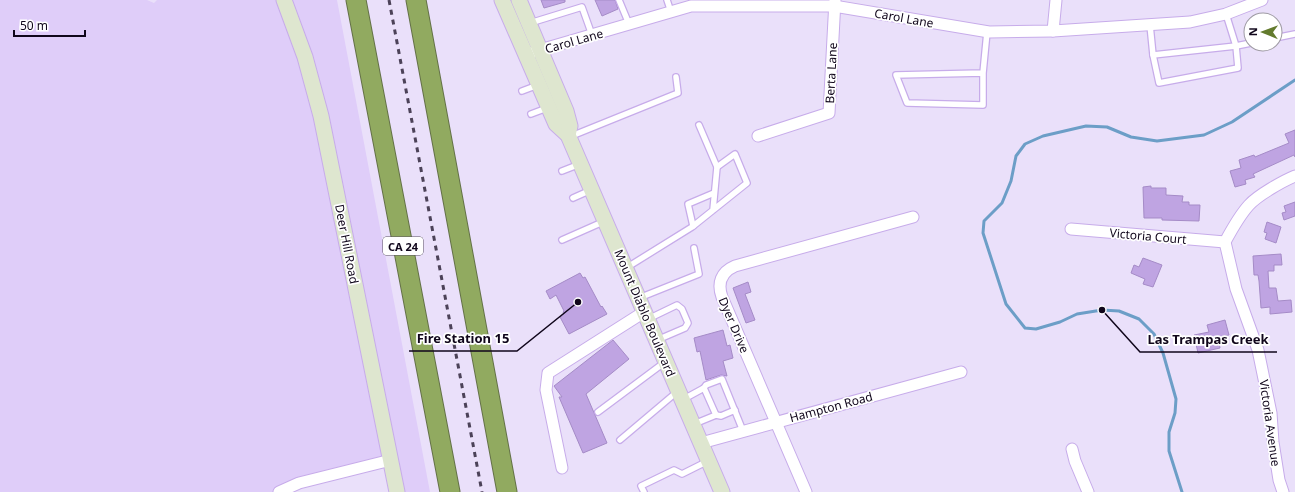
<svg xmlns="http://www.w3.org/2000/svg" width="1295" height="492" viewBox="0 0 1295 492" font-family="'Noto Sans',sans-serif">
	<rect width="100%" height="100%" fill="#eae0fa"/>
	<path fill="#dfcdf9" d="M0,0H147L154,3L157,0H337L430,492H397L391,460L279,492H0Z"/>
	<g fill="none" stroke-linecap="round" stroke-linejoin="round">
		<path stroke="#6c9ec7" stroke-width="3" d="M1182,492L1169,451V432L1175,413L1176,399L1163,353L1154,334L1139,319L1119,311L1102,310L1077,314L1060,322L1036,329L1025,328L1006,304L983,233L984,221L1002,203L1011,181L1016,156L1025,144L1043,136L1086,126L1107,127L1131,137L1157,141L1204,135L1232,122L1295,80"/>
	</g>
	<g fill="#bfa4e2" stroke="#a58bc7">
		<path d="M541,0H565V2L544,8Z"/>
		<path d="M595,0H615L618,9L602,16Z"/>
		<path d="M1295,130V157L1294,155L1253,174L1255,177L1245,180L1246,184L1235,187L1230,171L1241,168L1239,160L1254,155L1255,157L1289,143L1285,134Z"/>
		<path d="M1151,186V188H1166V195L1183,196L1182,202H1189V205H1200L1199,221L1162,220V218H1144L1143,187Z"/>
		<path d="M1295,202V216L1284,220L1282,213L1286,212L1284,206Z"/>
		<path d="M1267,222L1281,227L1276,243L1265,239L1267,233L1264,232Z"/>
		<path d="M1281,254L1282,265H1274V271H1268L1269,288H1276L1278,301L1291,300L1292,312L1270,314V307L1261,308L1259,281L1258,275H1254L1253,256Z"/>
		<path d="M1143,258L1162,265L1153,287L1143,284L1145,279L1131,273L1134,265L1139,267Z"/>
		<path d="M580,273L583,278L585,277L601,307L602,306L607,314L569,334L560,317L564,314L563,312L564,311L556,295L550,299L546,291Z"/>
		<path d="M748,282L751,292L745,294L755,320L746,323L733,288Z"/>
		<path d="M1225,320L1229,335L1218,337L1220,348L1198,353L1194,335L1209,332L1207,325Z"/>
		<path d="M723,330L727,346L730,345L733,358L723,361L727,376L721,375L706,380L700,351L697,352L694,338Z"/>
		<path d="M613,340L629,359L586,394L607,443L583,453L559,397H562L554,386Z"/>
	</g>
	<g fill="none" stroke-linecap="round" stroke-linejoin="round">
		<g stroke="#c7acea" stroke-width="8">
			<g id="lane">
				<path d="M619,0L629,24"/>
				<path d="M667,0L671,12"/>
				<path d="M530,23L582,7L592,35"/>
				<path d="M1150,25L1153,55L1159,83L1238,68L1236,46L1226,14"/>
				<path d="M1275,38L1295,34"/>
				<path d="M1153,55L1236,46L1251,43"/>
				<path d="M983,73L896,75L907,103L983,105V73L987,32"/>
				<path d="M522,91L538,85"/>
				<path d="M531,114L547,108"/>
				<path d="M699,125L717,167"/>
				<path d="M569,137L678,93L676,77"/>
				<path d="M562,171L580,164"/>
				<path d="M573,198L591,190"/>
				<path d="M693,226L688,204L714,193"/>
				<path d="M562,240L605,221"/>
				<path d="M626,268L692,227L747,183L735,154L717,167L713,210"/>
				<path d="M639,298L699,274L694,248"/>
				<path d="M648,319L677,305L682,309L688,323L685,328L657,340"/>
				<path d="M704,388L716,415"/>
				<path d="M682,400L704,388L706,385L722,379L743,431"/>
				<path d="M598,412L665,362"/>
				<path d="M694,424L716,415L721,416L735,410"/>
				<path d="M620,440L678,391"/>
				<path d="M644,492L641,486L674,470L682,474L708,461"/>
			</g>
		</g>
		<g stroke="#c7acea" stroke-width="13">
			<g id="street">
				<path d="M1053,31L1056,0"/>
				<path d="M533,52L691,6H834L989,32L1053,31L1190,22L1226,14L1262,0"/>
				<path d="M758,136L829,113L835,0"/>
				<path d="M1071,229L1225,242"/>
				<path d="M701,443L961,372"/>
				<path d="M1072,449L1075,461L1088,492"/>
				<path d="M562,468L546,390L548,373L644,312"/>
				<path d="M279,492L299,483L391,460"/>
				<path d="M806,492L722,297C717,283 721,272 735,266L913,217"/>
				<path d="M1283,492L1279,480L1273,442L1271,413L1258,350L1236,289L1225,242C1232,229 1239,216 1249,205C1258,195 1283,181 1295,176"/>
			</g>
		</g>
		<g stroke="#c7acea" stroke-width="17">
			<g id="secondary">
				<path d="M284,0L305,57L321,116L397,492"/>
				<path d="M502,0L556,124L568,135L722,492"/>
				<path d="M519,0L566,111L570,126L568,135"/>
			</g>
		</g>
		<g stroke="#647148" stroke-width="21">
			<g id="highway">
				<path d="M356,0L450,492"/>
				<path d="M416,0L507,492"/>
			</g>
		</g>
		<use href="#lane" stroke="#fff" stroke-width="5.5"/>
		<use href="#street" stroke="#fff" stroke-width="11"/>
		<use href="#secondary" stroke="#dee6cf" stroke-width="15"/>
		<use href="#highway" stroke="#91aa60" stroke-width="19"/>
		<path stroke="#4c4258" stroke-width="3" stroke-dasharray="5 5" stroke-linecap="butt" d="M389,0L482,492"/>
	</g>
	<g text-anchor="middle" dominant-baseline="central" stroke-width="3.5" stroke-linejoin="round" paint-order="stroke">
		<rect fill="#fff" stroke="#58515f" stroke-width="1" x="383" y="237" width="40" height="18" rx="3"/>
		<g font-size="11" font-weight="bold" fill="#10061b">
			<text x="403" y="246">CA 24</text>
		</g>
		<g font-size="12" fill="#10061b" stroke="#fff">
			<text transform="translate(904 18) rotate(10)">Carol Lane</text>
			<text transform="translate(574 41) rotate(-16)">Carol Lane</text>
			<text transform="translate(831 73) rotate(-87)">Berta Lane</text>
			<text transform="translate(1148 236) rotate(5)">Victoria Court</text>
			<text transform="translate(347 244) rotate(79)">Deer Hill Road</text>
			<text transform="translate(645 313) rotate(67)">Mount Diablo Boulevard</text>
			<text transform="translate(734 325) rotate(67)">Dyer Drive</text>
			<text transform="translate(831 407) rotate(-15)">Hampton Road</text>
			<text transform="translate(1270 423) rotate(82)">Victoria Avenue</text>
		</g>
	</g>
	<path fill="none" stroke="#10061b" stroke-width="1.5" d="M578 302L517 351H409M1102 310L1140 352H1277"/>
	<g fill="#10061b" stroke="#fff" stroke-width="1.5">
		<circle cx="578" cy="302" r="4"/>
		<circle cx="1102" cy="310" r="4"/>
	</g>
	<g font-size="13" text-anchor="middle" font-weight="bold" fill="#10061b" stroke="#fff" stroke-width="3.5" stroke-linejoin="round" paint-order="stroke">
		<text x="463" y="343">Fire Station 15</text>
		<text x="1208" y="344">Las Trampas Creek</text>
	</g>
	<g transform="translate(1263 32) rotate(271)"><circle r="19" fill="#ffffff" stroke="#9f9ba4"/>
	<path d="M0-3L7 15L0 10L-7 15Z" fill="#637b2d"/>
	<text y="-6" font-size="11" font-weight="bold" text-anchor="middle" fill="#10061b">N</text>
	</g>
	<path d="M14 30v6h71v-6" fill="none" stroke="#10061b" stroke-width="2"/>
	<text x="20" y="30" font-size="12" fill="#10061b" stroke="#ffffff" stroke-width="3" paint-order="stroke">50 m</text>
</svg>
